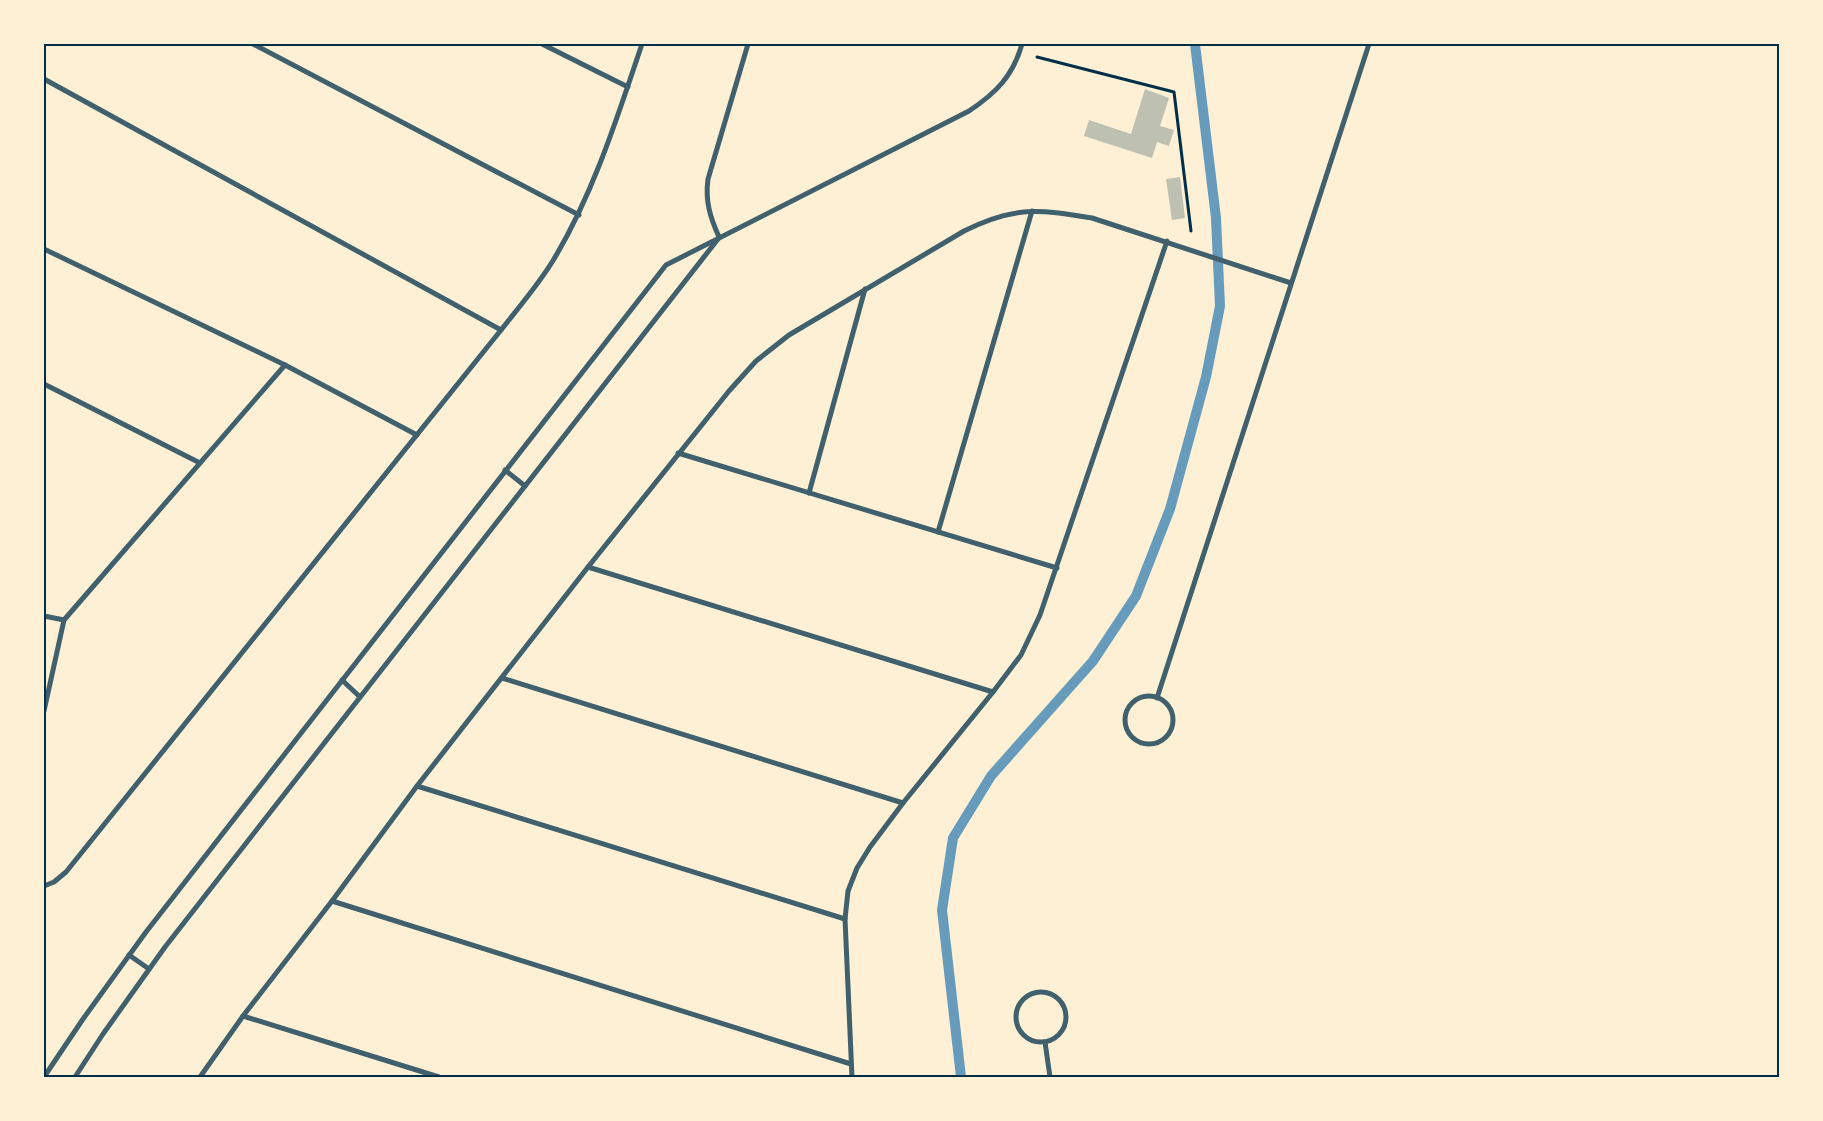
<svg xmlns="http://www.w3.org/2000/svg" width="1823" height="1121" viewBox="0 0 1823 1121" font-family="'Golos Text',sans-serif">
	<rect width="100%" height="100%" fill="#fdf0d5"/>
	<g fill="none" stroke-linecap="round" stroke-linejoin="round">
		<path stroke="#669bbc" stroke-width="10" d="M961,1077L942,910L953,838L991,776L1093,661L1136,596L1170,509L1206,377L1220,306L1216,218L1195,44"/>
	</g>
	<g fill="#bec0b2">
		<path d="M1145,89L1169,98L1160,126L1174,130L1169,146L1157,142L1152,158L1084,136L1089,120L1131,134Z"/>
		<path d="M1180,177L1185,218L1172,220L1166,179Z"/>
	</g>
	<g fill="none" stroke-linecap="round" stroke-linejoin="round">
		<path stroke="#003049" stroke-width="3" d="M1037,57L1174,92L1191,231"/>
		<g stroke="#3f606c" stroke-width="5">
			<path d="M253,44L579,215"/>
			<path d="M542,44L628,87"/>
			<path d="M44,79L501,330"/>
			<path d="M719,237C710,217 705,201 708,179L748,44"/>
			<path d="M44,249L285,365L417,435"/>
			<path d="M44,384L200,463"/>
			<path d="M678,453L1057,568"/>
			<path d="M505,470L525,486"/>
			<path d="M809,493L865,289"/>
			<path d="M938,532L1032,211"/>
			<path d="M588,567L993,692"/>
			<path d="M44,616L64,620"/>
			<path d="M502,678L903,803"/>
			<path d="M342,680L360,697"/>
			<circle cx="1149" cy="720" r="24"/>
			<path d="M1157,698L1369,44"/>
			<path d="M44,711L64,620L285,365"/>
			<path d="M417,786L845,919"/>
			<path d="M44,886L54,882L66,872L501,330C519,307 539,284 554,259C594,192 617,118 642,44"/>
			<path d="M332,901L851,1064"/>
			<path d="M129,955L149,969"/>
			<circle cx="1041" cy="1017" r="25"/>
			<path d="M243,1016L439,1077"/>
			<path d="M1045,1042L1050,1077"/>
			<path d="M44,1077L83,1019L146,932L666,265L969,111C996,93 1013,76 1022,44"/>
			<path d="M75,1077L103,1034L165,947L718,239"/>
			<path d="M200,1077L243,1016L332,901L417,786L588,567L729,391L756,361L789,335L964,231C1014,206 1038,209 1092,218L1291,283"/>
			<path d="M852,1077L845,919L848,891L857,868L870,847L903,803L993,692L1021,655L1040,615L1167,241"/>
		</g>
	</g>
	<rect width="1823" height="1121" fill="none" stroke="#fdf0d5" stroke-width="90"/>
	<rect x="45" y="45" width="1733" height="1031" fill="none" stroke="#003049" stroke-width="2"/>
</svg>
